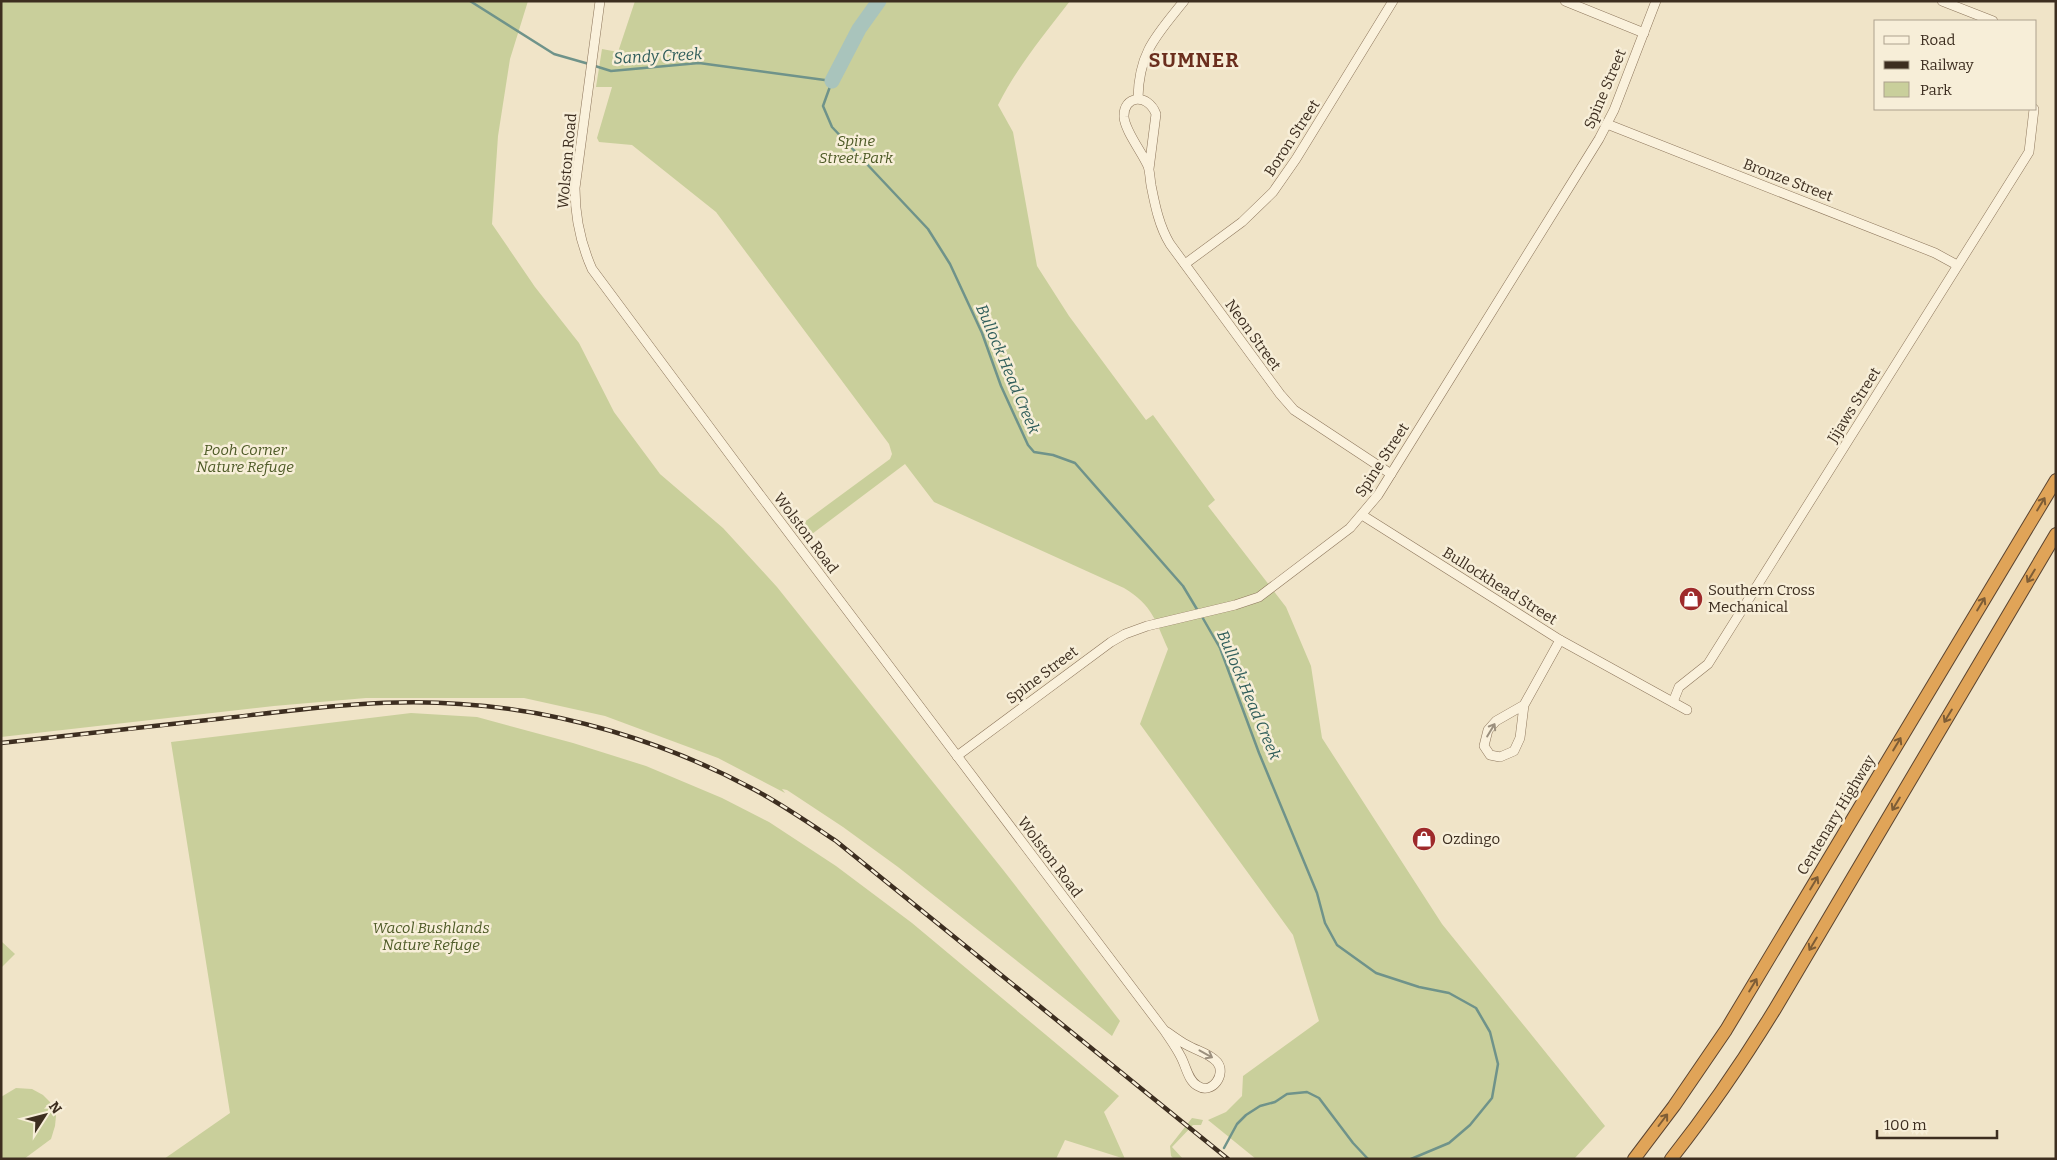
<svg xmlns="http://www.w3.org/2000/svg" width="2057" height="1160" viewBox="0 0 2057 1160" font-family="Bitter,serif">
	<rect width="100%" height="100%" fill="#f0e4c8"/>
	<g fill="#c9cf9b">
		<path d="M1,1H528L510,59L498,136L492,224L535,287L579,343L614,412L660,474L723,528L777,587L1004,871L1120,1021L1112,1036L898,867L843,827L787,790L782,789L785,793L718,758L605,716L524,698H366L274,706L1,737Z"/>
		<path d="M635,1H1070C1044,35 1017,67 998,105L1013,132L1037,266L1069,316L1146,420L1153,415L1215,500L1208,506L1286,607L1311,666L1322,738L1442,924L1605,1126L1574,1159H1256L1208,1120L1226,1112L1242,1096L1243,1076L1319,1021L1293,935L1140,724L1168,649C1155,620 1153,606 1124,588L934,502L905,464L812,534L803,523L890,459L892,454L889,444L716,212L632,145L599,142L597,138L612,87H596L602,49L618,52Z"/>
		<path d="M411,713L477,717L573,743L646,766L722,798L769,822L836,866L912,923L1119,1096L1104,1112L1125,1159L1065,1140L1056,1159H164L230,1113L171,742Z"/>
		<path d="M1,941L15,954L1,968Z"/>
		<path d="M16,1088L32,1089L43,1095L52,1104L56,1116L55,1126L51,1139L24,1159H1V1097Z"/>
		<path d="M1192,1118L1203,1120L1201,1125H1193L1172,1147L1183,1159H1174L1171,1156L1170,1146Z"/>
	</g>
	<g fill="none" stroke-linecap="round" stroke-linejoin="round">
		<g stroke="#6f938a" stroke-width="2.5">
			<path d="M470,1L554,54L589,64"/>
			<path d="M595,66L611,71L699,63L832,81L823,106L832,127L928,229L950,264L982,333L1001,386L1028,445L1034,452L1053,455L1075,463L1183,586L1198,611"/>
			<path d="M1201,615L1220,648L1259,753L1317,893L1325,923L1337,945L1376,973L1419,987L1449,993L1476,1008L1490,1032L1498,1064L1492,1098L1470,1125L1449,1143L1411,1159"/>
			<path d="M1224,1148L1237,1124L1246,1115L1260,1106L1275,1102L1287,1094L1307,1092L1319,1098L1353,1143L1368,1159"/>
		</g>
		<path stroke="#a9c4bc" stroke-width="15" d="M832,81L859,29L879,1"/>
		<g stroke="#8d765c" stroke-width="10">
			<g id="minor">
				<path d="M600,1L575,188C575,217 580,242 592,269L745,475L1164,1030C1170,1039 1176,1047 1181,1057C1186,1066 1188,1081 1198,1086C1212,1095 1227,1074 1217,1062C1209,1053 1197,1051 1187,1045C1179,1041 1172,1035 1164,1030"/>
				<path d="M1565,1L1644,33"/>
				<path d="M1942,1L1993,21"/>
				<path d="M1138,98C1139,52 1156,36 1184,1"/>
				<path d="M1607,124L1935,253L1957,265"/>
				<path d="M1149,169L1156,114C1148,93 1123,95 1124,117C1125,131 1142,152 1148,166C1150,172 1150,179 1151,185C1155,205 1159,226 1170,244L1280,394L1294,410L1391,474"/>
				<path d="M1185,264L1242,222L1273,192L1296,159L1393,1"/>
				<path d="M1362,515L1560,640L1687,710"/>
				<path d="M1673,702L1679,687L1708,664L2029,152L2034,109"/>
				<path d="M1524,705L1496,721L1488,730L1484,746L1490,755L1500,757L1514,751L1520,738L1524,705L1560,640"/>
				<path d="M957,756L1111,642L1125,634L1147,626L1235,605L1259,597L1350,528L1378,495L1599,139L1614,110L1656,1"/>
			</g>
		</g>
		<g stroke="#5b4430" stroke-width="14">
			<g id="highway">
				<path d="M1634,1159L1674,1106L1726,1030L2056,480"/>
				<path d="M1671,1159C1709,1111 1743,1061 1775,1009L2056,534"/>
			</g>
		</g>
		<use href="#minor" stroke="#faf1dc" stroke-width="9"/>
		<use href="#highway" stroke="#e0a458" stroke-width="12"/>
		<g stroke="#3d2e20" stroke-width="4.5">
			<path id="rail" d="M1,743C76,735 151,727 226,718C304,709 382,698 460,704C561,710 666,742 755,790C783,805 809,823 836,841L1228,1159"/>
		</g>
		<use href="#rail" stroke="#f7eed8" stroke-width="2.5" stroke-dasharray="8" stroke-linecap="butt"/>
	</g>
	<defs><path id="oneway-shaft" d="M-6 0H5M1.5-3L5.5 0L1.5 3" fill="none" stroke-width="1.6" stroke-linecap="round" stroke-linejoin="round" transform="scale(1.25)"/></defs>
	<g stroke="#7e5d36">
		<use href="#oneway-shaft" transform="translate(2041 504) rotate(-59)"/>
		<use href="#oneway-shaft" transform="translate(2031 576) rotate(121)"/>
		<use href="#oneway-shaft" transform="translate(1981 604) rotate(-59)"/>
		<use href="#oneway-shaft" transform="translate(1948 716) rotate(121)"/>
		<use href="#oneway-shaft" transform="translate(1897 744) rotate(-59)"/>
		<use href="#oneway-shaft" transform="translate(1896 804) rotate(121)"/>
		<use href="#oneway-shaft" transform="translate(1814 883) rotate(-59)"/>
		<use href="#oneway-shaft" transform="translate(1813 944) rotate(121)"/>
		<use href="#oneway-shaft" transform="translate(1753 985) rotate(-59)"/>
		<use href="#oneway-shaft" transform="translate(1663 1120) rotate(-53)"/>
	</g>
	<g stroke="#9c907e">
		<use href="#oneway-shaft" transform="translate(1491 730) rotate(-59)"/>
		<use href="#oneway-shaft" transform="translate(1206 1054) rotate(29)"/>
	</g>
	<defs>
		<g id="shop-disc" transform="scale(1.25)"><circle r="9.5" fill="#9e2a2b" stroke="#f7eed8"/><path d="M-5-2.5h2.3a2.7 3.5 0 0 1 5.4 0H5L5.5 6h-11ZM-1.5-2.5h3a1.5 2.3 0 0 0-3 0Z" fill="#fff"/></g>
	</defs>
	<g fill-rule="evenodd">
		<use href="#shop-disc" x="1691" y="599"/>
		<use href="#shop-disc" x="1424" y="839"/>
	</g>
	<g text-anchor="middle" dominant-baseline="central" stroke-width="5" stroke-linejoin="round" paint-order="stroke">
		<g font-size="15" fill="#3d2e20" stroke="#f7eed8">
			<text transform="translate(1605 89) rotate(-67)">Spine Street</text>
			<text transform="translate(1292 138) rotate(-57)">Boron Street</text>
			<text transform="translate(567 161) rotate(-85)">Wolston Road</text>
			<text transform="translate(1788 180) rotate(21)">Bronze Street</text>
			<text transform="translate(1253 335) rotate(54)">Neon Street</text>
			<text transform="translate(1854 405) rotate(-58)">Jijaws Street</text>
			<text transform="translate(1382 460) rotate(-57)">Spine Street</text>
			<text transform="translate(806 533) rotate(53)">Wolston Road</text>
			<text transform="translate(1500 586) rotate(32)">Bullockhead Street</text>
			<text transform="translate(1042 675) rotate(-37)">Spine Street</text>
			<text transform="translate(1836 815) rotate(-59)">Centenary Highway</text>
			<text transform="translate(1050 857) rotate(53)">Wolston Road</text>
		</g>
		<g font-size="15" font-style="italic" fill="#4d5a26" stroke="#f7eed8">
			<text x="856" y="141">Spine<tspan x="856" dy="17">Street Park</tspan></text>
			<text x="245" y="450">Pooh Corner<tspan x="245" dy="17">Nature Refuge</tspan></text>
			<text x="431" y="928">Wacol Bushlands<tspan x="431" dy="17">Nature Refuge</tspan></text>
		</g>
		<g font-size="15" fill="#3d2e20" stroke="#f7eed8" text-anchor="start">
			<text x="1708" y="590">Southern Cross<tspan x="1708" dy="17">Mechanical</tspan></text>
			<text x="1442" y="839">Ozdingo</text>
		</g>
		<g font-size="16" font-style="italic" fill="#2f5d5a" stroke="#f7eed8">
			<text transform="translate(658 56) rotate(-3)">Sandy Creek</text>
			<text transform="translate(1008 369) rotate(67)">Bullock Head Creek</text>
			<text transform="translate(1249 695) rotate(67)">Bullock Head Creek</text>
		</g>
		<g font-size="20" font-weight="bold" letter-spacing="1" fill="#6b2e1e" stroke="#f7eed8">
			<text x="1194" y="60">SUMNER</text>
		</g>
	</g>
	<rect width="2057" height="1160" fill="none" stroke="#3d2e20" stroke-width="5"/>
	<rect x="1874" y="20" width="162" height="90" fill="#f7eed8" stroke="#ada18e"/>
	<rect x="1884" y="36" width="25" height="8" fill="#faf1dc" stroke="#ada18e"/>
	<text x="1920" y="45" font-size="15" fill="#3d2e20">Road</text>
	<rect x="1884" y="61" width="25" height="8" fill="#3d2e20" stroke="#ada18e"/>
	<text x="1920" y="70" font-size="15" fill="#3d2e20">Railway</text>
	<rect x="1884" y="82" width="25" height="15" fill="#c9cf9b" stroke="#ada18e"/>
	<text x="1920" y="95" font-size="15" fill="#3d2e20">Park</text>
	<g transform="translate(45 1115) rotate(54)" stroke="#f7eed8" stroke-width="4" paint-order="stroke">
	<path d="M0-4L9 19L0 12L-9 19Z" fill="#3d2e20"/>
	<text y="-8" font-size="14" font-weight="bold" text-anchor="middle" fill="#3d2e20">N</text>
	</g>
	<path d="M1877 1130v8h120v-8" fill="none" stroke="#3d2e20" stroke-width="2.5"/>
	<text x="1884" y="1130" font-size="15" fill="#3d2e20" stroke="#f7eed8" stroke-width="4" paint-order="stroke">100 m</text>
</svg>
